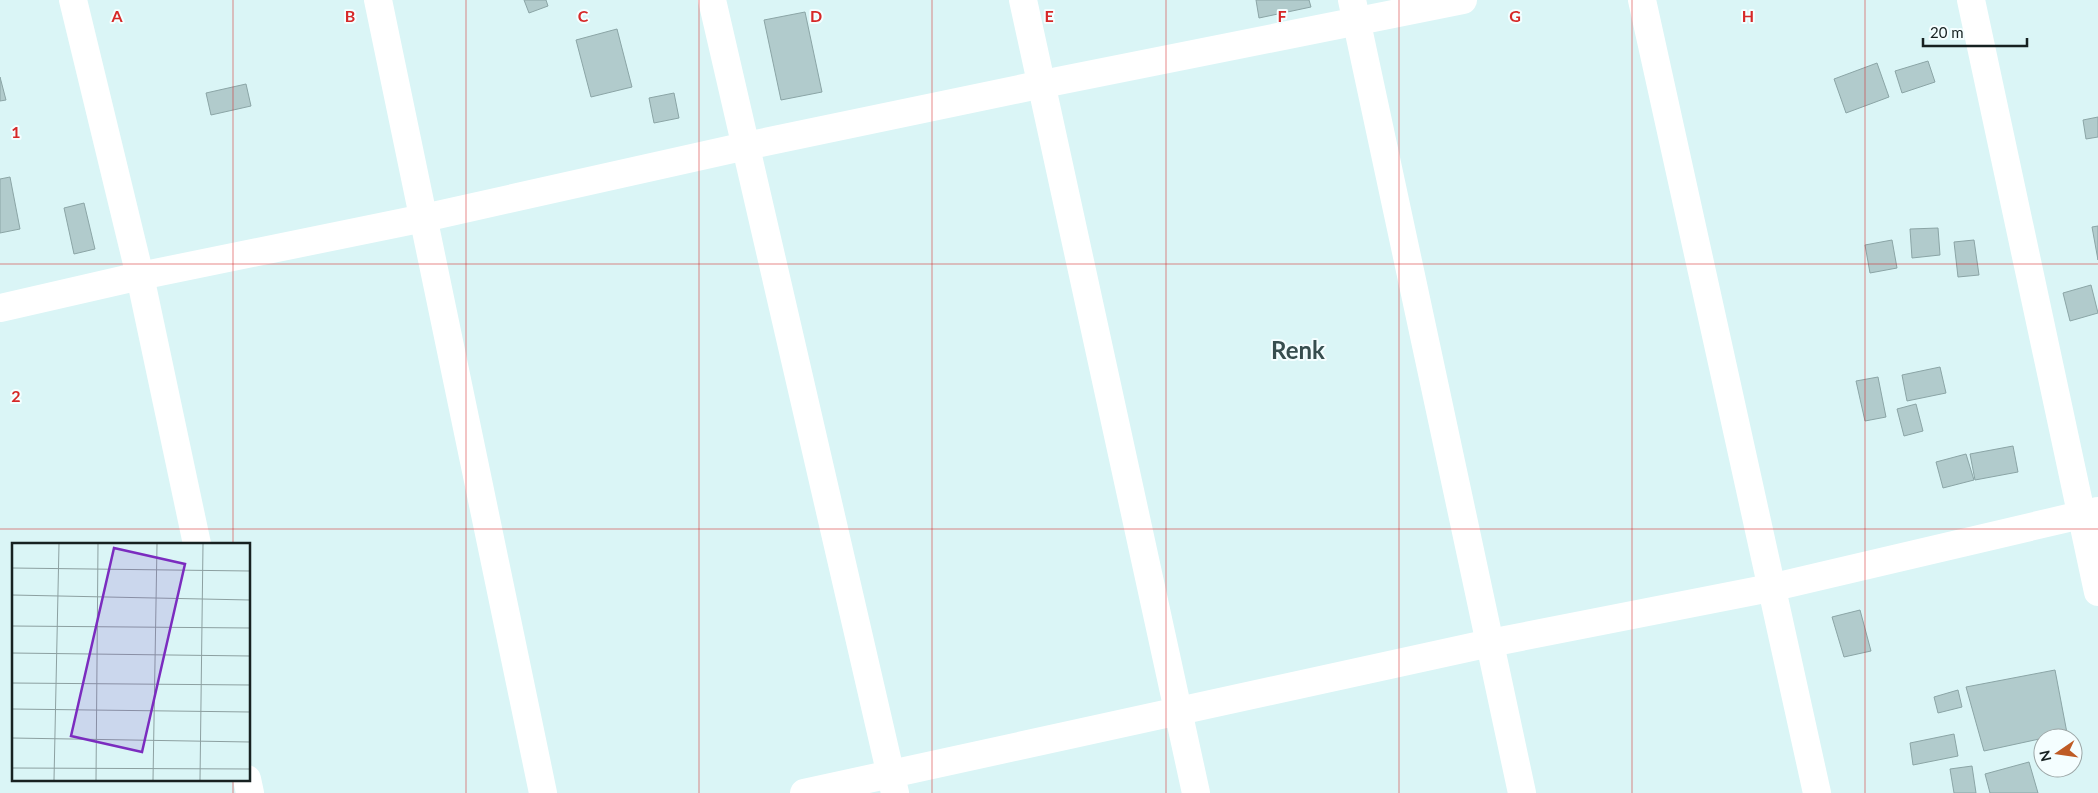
<svg xmlns="http://www.w3.org/2000/svg" width="2098" height="793" viewBox="0 0 2098 793" font-family="Lato,sans-serif">
	<rect width="100%" height="100%" fill="#daf5f6"/>
	<g fill="#b1cbcc" stroke="#8ba5a6">
		<path d="M524,0H546L548,6L529,13Z"/>
		<path d="M1256,0H1309L1311,7L1259,18Z"/>
		<path d="M805,12L822,92L781,100L764,20Z"/>
		<path d="M617,29L632,87L591,97L576,40Z"/>
		<path d="M1928,61L1935,82L1902,93L1895,71Z"/>
		<path d="M1877,63L1889,97L1846,113L1834,79Z"/>
		<path d="M0,77L6,100L0,101Z"/>
		<path d="M246,84L251,106L211,115L206,93Z"/>
		<path d="M674,93L679,118L654,123L649,98Z"/>
		<path d="M2098,117V137L2086,139L2083,120Z"/>
		<path d="M10,177L20,229L0,233V179Z"/>
		<path d="M84,203L95,249L74,254L64,208Z"/>
		<path d="M2098,226V260L2092,227Z"/>
		<path d="M1938,228L1940,255L1912,258L1910,229Z"/>
		<path d="M1892,240L1897,268L1870,273L1865,245Z"/>
		<path d="M1974,240L1979,275L1958,277L1954,242Z"/>
		<path d="M2091,285L2098,313L2070,321L2063,293Z"/>
		<path d="M1940,367L1946,393L1907,401L1902,375Z"/>
		<path d="M1878,377L1886,417L1865,421L1856,381Z"/>
		<path d="M1916,404L1923,431L1904,436L1897,409Z"/>
		<path d="M2013,446L2018,472L1975,480L1970,454Z"/>
		<path d="M1966,454L1974,480L1943,488L1936,462Z"/>
		<path d="M1860,610L1871,651L1844,657L1832,617Z"/>
		<path d="M2055,670L2067,733L1984,751L1966,687Z"/>
		<path d="M1958,690L1962,707L1938,713L1934,697Z"/>
		<path d="M1954,734L1958,756L1913,765L1910,743Z"/>
		<path d="M2029,762L2038,793H1990L1985,774Z"/>
		<path d="M1972,766L1976,793H1954L1950,769Z"/>
	</g>
	<g fill="none" stroke-linecap="round" stroke-linejoin="round">
		<g stroke="#fff" stroke-width="28">
			<path d="M73,0L140,276L197,544"/>
			<path d="M378,0L543,793"/>
			<path d="M712,0L895,793"/>
			<path d="M1023,0L1196,793"/>
			<path d="M1352,0L1522,793"/>
			<path d="M1642,0L1817,793"/>
			<path d="M1971,0L2098,592"/>
			<path d="M0,308L140,276L424,218L746,146L1043,84L1463,0"/>
			<path d="M247,779L250,793"/>
			<path d="M804,793L1490,643L1770,588L2098,511"/>
		</g>
	</g>
	<path fill="none" stroke="#d62828" stroke-width="1" stroke-opacity="0.55" d="M233,0V544M466,0V793M699,0V793M932,0V793M1166,0V793M1399,0V793M1632,0V793M1865,0V793M0,264H2098M0,529H2098M233,779V793"/>
	<g text-anchor="middle" dominant-baseline="central" stroke-width="4" stroke-linejoin="round" paint-order="stroke">
		<g font-size="24" font-weight="bold" fill="#374e4f" stroke="#f4feff">
			<text x="1298" y="349">Renk</text>
		</g>
	</g>
	<g transform="translate(12 543)">
		<rect width="238" height="238" fill="#daf5f6"/>
		<path fill="none" stroke="#8ca0a1" stroke-width="1" d="M0,25L238,28M0,52L238,57M0,83L238,85M0,110L238,113M0,140L238,142M0,166L238,169M0,195L238,199M0,225L238,226M42,237L47,1M84,237L86,1M141,237L145,1M188,237L191,1"/>
		<path fill="#7b2cbf" fill-opacity="0.15" stroke="#7b2cbf" stroke-width="2.5" d="M102,5L173,21L130,209L59,193Z"/>
		<rect width="238" height="238" fill="none" stroke="#172121" stroke-width="2.5"/>
	</g>
	<g font-size="16" text-anchor="middle" font-weight="bold" fill="#d62828" stroke="#f4feff" stroke-width="4" stroke-linejoin="round" paint-order="stroke">
		<text x="117" y="22">A</text>
		<text x="350" y="22">B</text>
		<text x="583" y="22">C</text>
		<text x="816" y="22">D</text>
		<text x="1049" y="22">E</text>
		<text x="1282" y="22">F</text>
		<text x="1515" y="22">G</text>
		<text x="1748" y="22">H</text>
		<text x="16" y="138">1</text>
		<text x="16" y="402">2</text>
	</g>
	<g transform="translate(2058 753) rotate(257)"><circle r="24" fill="#f4feff" stroke="#9ca6a6"/>
	<path d="M0-4L9 19L0 12L-9 19Z" fill="#be5b25"/>
	<text y="-8" font-size="14" font-weight="bold" text-anchor="middle" fill="#172121">N</text>
	</g>
	<path d="M1923 38v8h104v-8" fill="none" stroke="#172121" stroke-width="2.5"/>
	<text x="1930" y="38" font-size="15" fill="#172121" stroke="#f4feff" stroke-width="4" paint-order="stroke">20 m</text>
</svg>
